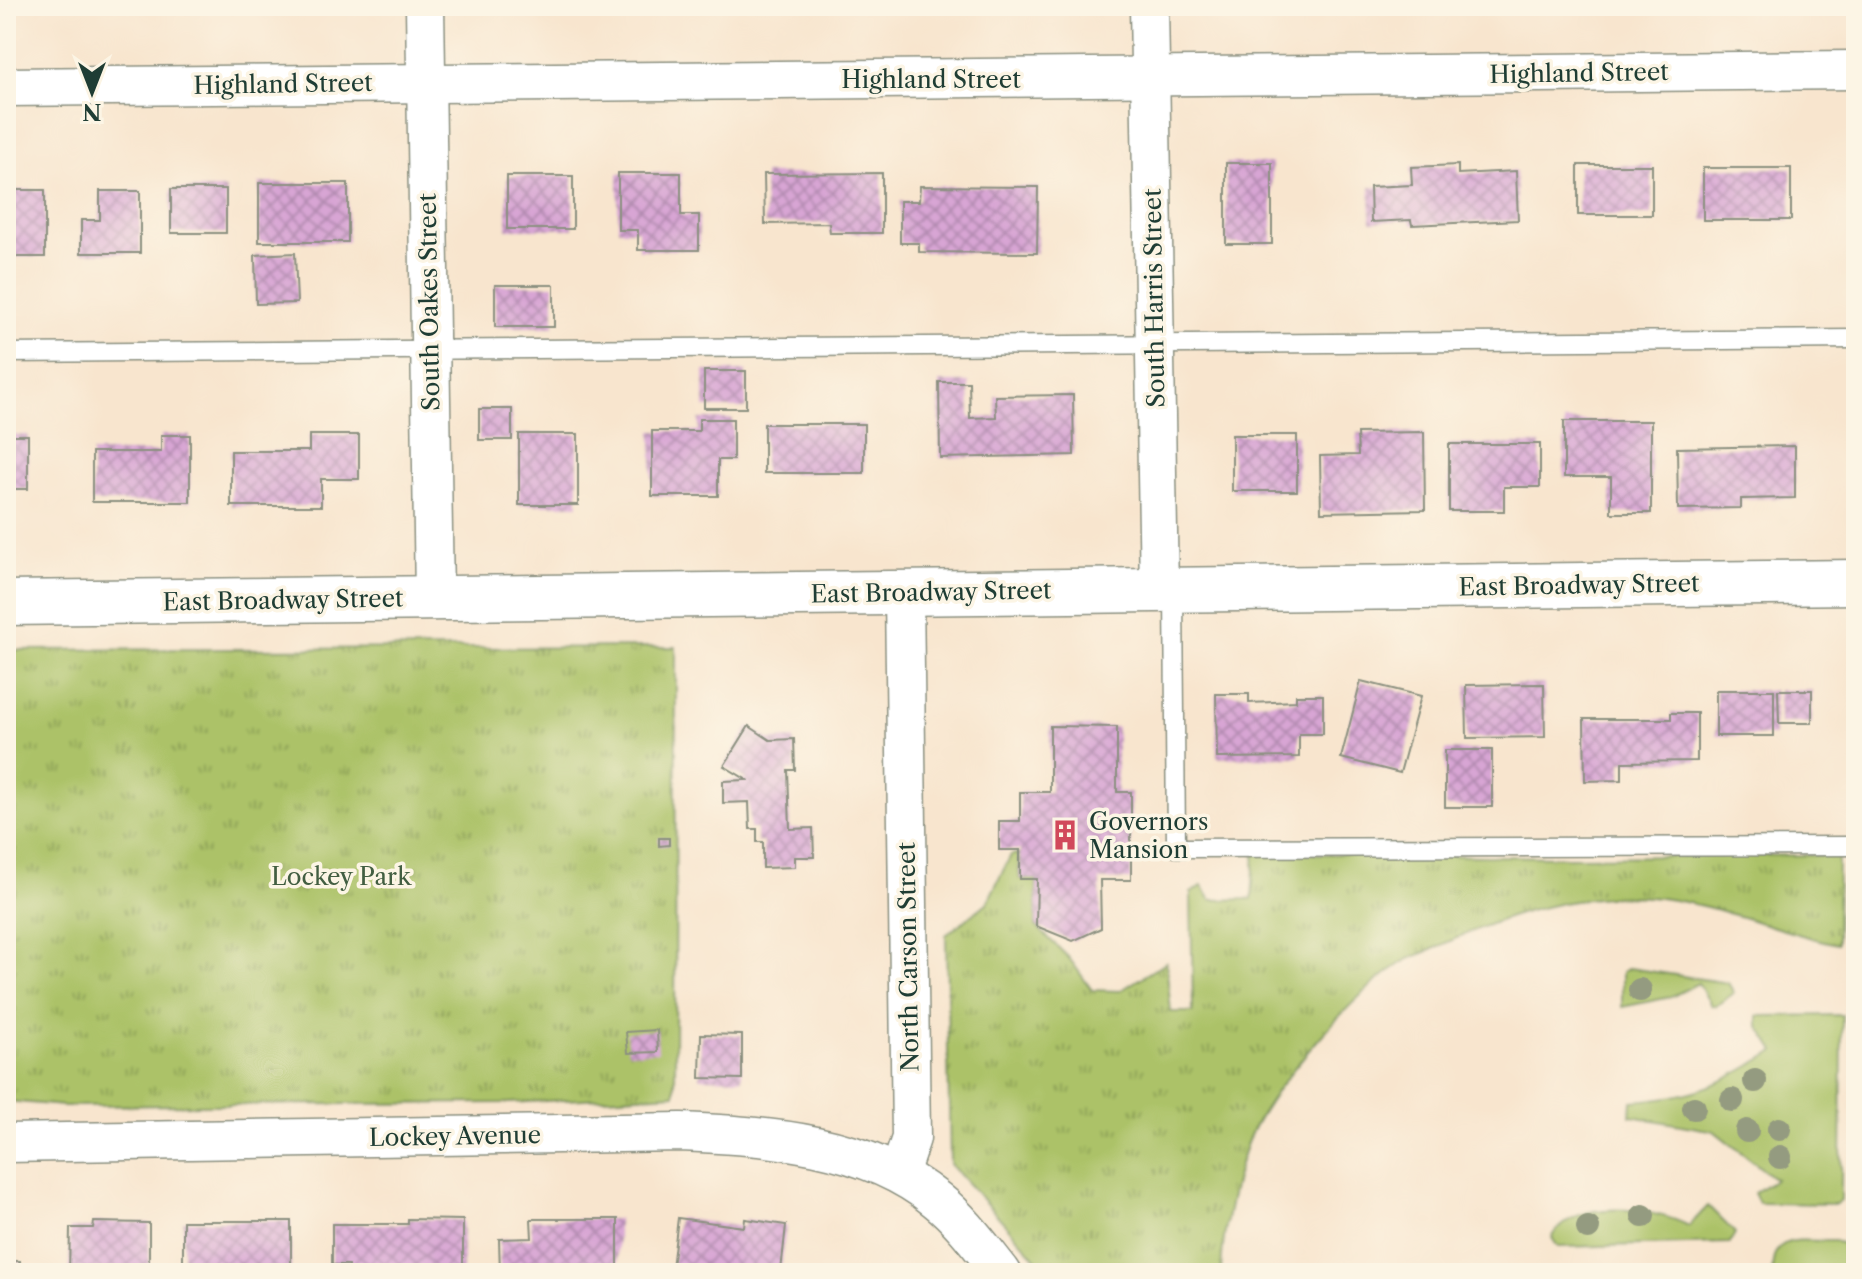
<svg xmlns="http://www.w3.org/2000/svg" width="1862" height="1279" viewBox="0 0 1862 1279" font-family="'Libre Caslon Text',serif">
	<defs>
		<pattern id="park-tufts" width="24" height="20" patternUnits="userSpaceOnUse" patternTransform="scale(2)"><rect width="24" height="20" fill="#acc267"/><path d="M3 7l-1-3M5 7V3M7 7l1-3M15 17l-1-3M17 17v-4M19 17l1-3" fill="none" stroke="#8b9f56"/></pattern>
		<pattern id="building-cross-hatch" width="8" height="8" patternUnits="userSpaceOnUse" patternTransform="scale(2)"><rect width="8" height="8" fill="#d8a5d4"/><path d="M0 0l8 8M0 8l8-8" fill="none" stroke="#af88ad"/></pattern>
	</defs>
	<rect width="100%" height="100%" fill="#fcf5e5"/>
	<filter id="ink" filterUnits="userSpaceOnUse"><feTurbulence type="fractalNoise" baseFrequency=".0125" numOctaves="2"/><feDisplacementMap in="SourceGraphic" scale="16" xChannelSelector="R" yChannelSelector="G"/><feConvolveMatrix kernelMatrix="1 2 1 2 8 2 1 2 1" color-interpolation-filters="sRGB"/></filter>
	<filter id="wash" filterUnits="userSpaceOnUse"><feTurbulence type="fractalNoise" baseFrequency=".006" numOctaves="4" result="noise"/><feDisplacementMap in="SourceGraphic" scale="32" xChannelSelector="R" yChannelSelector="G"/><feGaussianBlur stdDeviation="1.8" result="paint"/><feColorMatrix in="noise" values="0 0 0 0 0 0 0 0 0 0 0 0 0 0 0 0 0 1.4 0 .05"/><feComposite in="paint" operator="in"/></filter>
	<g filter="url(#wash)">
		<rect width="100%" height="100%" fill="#f8e5ce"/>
		<g fill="#acc267" stroke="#66804e" stroke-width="2">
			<path d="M1629,968L1728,983L1734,993L1716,1006L1711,1005L1698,983L1671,997L1622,1007V972Z"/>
			<path d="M1842,1015L1841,1200L1836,1204L1759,1203L1754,1193L1775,1179L1714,1131L1631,1116L1632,1101C1695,1097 1722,1084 1775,1051L1758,1025V1016Z"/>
			<path d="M1708,1206L1735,1233L1730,1243L1558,1247L1552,1238C1573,1196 1655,1208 1689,1226Z"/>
			<path d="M1835,1241L1843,1244V1273H1772C1772,1231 1802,1242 1835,1241Z"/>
		</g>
		<g fill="url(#park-tufts)" stroke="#66804e" stroke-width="2">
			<path d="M676,647L675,1094L509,1103L64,1106L6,1101V650Z"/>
			<path d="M1255,853L1568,857L1838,855L1837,944C1773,931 1714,902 1649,897C1572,892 1501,916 1433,949C1422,954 1410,957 1400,964C1353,994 1277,1081 1252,1131C1236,1166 1222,1234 1221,1273H1045L1040,1262L950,1164L946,935L987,903L1011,855L1018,854L1020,879H1037L1036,926L1069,958L1092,990L1120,991L1166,962L1171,1012H1193L1191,893L1202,886L1211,900L1252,899Z"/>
		</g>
		<g id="blocks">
			<g fill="url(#building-cross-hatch)">
				<rect x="643" y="6" width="43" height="3"/>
				<rect x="1226" y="163" width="46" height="81"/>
				<path d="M1458,165V174L1516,171L1518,220L1412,225L1411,220L1371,222L1370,187L1412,185L1411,167Z"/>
				<rect x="1578" y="165" width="74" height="50"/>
				<rect x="1703" y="168" width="88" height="52"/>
				<path d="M618,173H681V215H699V250H638V230H618Z"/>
				<path d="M882,173V233H830L829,223L765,224L764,174Z"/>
				<rect x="507" y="176" width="66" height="53"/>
				<rect x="259" y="183" width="89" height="59"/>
				<path d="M920,186L1038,187L1037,253L919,252V243H900V201H919Z"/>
				<rect x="171" y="189" width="55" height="44"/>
				<rect x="6" y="190" width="39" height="67"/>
				<path d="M100,191H140V253H81V220H100Z"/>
				<path d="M295,253L297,303L256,304L255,255Z"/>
				<rect x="495" y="285" width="59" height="42"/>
				<rect x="704" y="371" width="42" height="37"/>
				<path d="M939,382H969L970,418L996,417L995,396L1073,395L1074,455L940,458Z"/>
				<rect x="479" y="409" width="33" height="31"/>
				<path d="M699,419H733V460H718V496H652V431H699Z"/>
				<path d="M1564,421H1651V513H1611V477H1564Z"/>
				<rect x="764" y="424" width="100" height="49"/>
				<path d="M1424,432L1425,510L1321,512L1320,456L1358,455L1357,433Z"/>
				<rect x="519" y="434" width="59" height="71"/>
				<rect x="6" y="435" width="22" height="54"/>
				<path d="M161,435H190V502H92V452H161Z"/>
				<path d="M309,435H359V479H321V506H231V451H309Z"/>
				<rect x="1232" y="435" width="65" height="56"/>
				<path d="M1449,444H1540V487H1504V511H1449Z"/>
				<path d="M1795,446V498L1741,499V508L1678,509L1677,448Z"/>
				<path d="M1361,681L1421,696L1400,773L1341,758Z"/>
				<path d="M1544,684L1545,737L1467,738L1466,685Z"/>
				<rect x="1716" y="690" width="58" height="46"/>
				<path d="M1778,690H1812V723H1779Z"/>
				<path d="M1216,694H1249V703L1296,701V695H1323V734H1299V757L1217,758Z"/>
				<path d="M1671,713H1697V761L1622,762V780L1585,781L1584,719H1671Z"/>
				<path d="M749,726L770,740L794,739L795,770H788L790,829L813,828L814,857H795V867L763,868V842H757V829H750L749,802L723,803V781L747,780L724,766Z"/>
				<path d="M1050,726L1117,727V792H1131V880H1100L1101,928L1073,941L1036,926L1037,879H1020V850H999V821H1020V792H1050Z"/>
				<rect x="1445" y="750" width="47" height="57"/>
				<path d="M659,838H669V845L659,846Z"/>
				<path d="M657,1030L658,1052L628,1053L626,1032Z"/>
				<path d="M701,1034L742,1035V1079L700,1078Z"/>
				<path d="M678,1218L744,1227L745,1219L786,1225L781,1271L743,1266L742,1273H707L672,1268Z"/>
				<path d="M408,1219L463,1220V1273H349V1265H332V1224H408Z"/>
				<path d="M531,1219H618V1273H500L499,1239L532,1238Z"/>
				<rect x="183" y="1221" width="108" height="52"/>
				<path d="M94,1222L149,1223V1273H69L70,1228H93Z"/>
				<rect x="6" y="1261" width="14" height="12"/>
			</g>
		</g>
	</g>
	<g filter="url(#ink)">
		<use href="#blocks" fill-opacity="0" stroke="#8c9181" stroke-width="2"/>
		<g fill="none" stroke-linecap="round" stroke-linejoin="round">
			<g stroke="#8c9181" stroke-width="21">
				<g id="service">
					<path d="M6,353L1856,339"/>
					<path d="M1174,590L1176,848L1856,846"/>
				</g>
			</g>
			<g stroke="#8c9181" stroke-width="41">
				<g id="minor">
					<path d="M425,6L434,598"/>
					<path d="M1149,6L1159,590"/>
					<path d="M6,87L1856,70"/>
					<path d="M6,1143L681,1132C769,1136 866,1142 937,1200C962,1220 982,1248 1002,1273"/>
					<path d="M899,1174L911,1138L904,593"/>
				</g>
			</g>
			<g stroke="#8c9181" stroke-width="47">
				<path id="tertiary" d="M6,603L1856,582"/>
			</g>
			<use href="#service" stroke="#fff" stroke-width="18"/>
			<use href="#minor" stroke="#fff" stroke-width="38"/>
			<use href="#tertiary" stroke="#fff" stroke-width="44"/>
		</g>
		<g fill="#949b80">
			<circle cx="1640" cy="990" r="12"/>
			<circle cx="1755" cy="1081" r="12"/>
			<circle cx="1732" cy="1100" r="12"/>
			<circle cx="1694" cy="1108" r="12"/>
			<circle cx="1779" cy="1129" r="12"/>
			<circle cx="1747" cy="1131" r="12"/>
			<circle cx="1780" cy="1157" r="12"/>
			<circle cx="1643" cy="1216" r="12"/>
			<circle cx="1588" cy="1228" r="12"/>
		</g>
	</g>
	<defs>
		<g id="building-bare" transform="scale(2.4)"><path d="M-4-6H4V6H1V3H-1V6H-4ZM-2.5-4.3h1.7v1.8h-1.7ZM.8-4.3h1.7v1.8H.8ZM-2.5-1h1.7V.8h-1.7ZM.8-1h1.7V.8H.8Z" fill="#d1495b" stroke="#fcf5e5" stroke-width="2.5" paint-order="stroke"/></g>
	</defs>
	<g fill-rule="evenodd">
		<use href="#building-bare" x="1065" y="835"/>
	</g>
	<g text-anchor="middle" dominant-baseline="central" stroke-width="7" stroke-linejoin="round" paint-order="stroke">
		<g font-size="24" fill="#1f3d34" stroke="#fcf5e5">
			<text transform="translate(1579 73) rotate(-1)">Highland Street</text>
			<text x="931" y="79">Highland Street</text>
			<text transform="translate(283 84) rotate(-1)">Highland Street</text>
			<text transform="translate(1154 298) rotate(-91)">South Harris Street</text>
			<text transform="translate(429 302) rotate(-91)">South Oakes Street</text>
			<text transform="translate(1579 585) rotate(-1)">East Broadway Street</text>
			<text transform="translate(931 592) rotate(-1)">East Broadway Street</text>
			<text transform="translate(283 600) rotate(-1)">East Broadway Street</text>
			<text transform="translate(908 957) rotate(-91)">North Carson Street</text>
			<text transform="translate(455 1136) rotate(-1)">Lockey Avenue</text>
		</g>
		<g font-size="24" fill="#1f3d34" stroke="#fcf5e5" text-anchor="start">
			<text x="1089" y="821">Governors<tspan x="1089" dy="28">Mansion</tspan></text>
		</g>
		<g font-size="24" fill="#425e41" stroke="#fcf5e5">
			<text x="341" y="876">Lockey Park</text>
		</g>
	</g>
	<rect width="1862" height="1279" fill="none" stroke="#fcf5e5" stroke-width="32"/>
	<g transform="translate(92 92) rotate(180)" stroke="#fcf5e5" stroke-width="6" paint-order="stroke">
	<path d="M0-6L14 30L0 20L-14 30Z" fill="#1f3d34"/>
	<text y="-12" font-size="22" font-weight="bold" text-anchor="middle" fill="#1f3d34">N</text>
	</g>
</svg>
